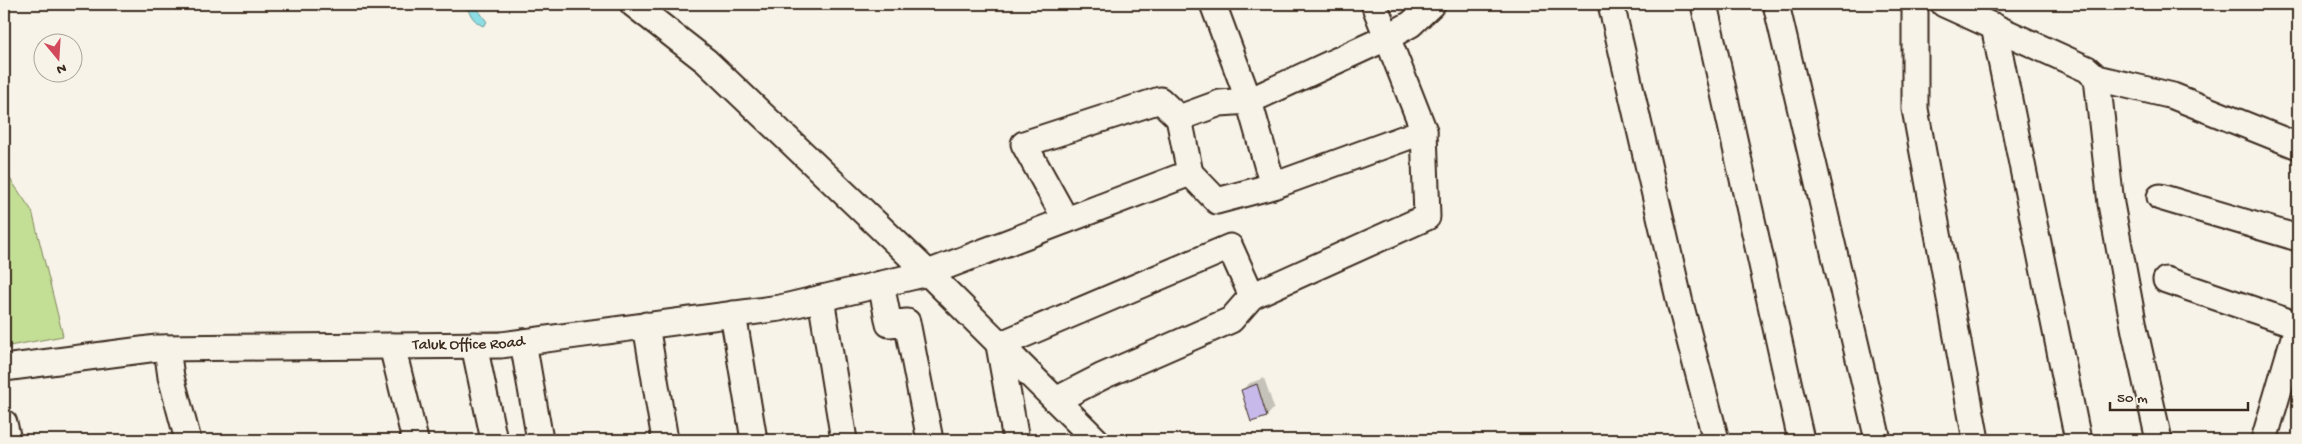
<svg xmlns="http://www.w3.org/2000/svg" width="2302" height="444" font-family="'Gochi Hand',sans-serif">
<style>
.green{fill:#c3df96;stroke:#7f845a}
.water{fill:#8cdee4;stroke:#6c9695}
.shadow{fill:#0003}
.building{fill:#c7b9ea;stroke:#3b2a1e}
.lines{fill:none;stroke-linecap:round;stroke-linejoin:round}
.minor-casing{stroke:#3b2a1e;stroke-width:29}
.minor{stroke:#f7f3e8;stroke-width:25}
.labels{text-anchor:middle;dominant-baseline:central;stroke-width:5;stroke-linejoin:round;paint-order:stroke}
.street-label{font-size:16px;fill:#3b2a1e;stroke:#f7f3e8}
</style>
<rect width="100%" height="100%" fill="#f7f3e8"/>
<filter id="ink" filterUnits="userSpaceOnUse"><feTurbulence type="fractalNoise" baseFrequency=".02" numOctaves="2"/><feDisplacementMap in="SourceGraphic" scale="10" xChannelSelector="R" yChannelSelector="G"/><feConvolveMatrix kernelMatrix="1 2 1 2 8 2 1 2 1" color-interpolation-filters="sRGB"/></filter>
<g filter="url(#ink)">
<polygon class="green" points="4,170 32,211 63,336 4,347"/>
<path class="water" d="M464,4h10l13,18 -4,4c-11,-5 -13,-14 -19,-22z"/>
<polygon class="shadow" points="1264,378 1274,408 1267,416 1252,421 1242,390 1250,383"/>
<polygon class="building" points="1257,384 1267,417 1251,422 1241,390"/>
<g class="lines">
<g class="minor-casing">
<g id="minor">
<polyline points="633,4 706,61 928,273 1096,440"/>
<polyline points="1213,4 1249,101 1273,186 1424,131 1374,4"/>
<polyline points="1611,4 1680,303 1716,440"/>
<polyline points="1704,4 1801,440"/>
<polyline points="1776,4 1878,440"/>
<polyline points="1915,4 1915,109 1976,440"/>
<polyline points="1944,4 2087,69 2097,78 2173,96 2298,146"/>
<polyline points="1994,26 2078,440"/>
<polyline points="2097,78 2111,204 2135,332 2159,440"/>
<polyline points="1190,173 1217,201 1273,186"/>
<polyline points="2160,197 2298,238"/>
<polyline points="1066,220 1024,144 1160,100 1179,118"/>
<polyline points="2166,280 2298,325"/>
<polyline points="881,284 889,324 907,322 930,440"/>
<polyline points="821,298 844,440"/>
<polyline points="733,314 754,440"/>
<polyline points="646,325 665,440"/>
<polyline points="523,342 540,440"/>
<polyline points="474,345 494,440"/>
<polyline points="392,346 415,440"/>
<polyline points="167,348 171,377 188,440"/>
<path id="s1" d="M4,368l153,-20 344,-3 279,-37 148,-35 262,-100 -11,-55 41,-15 29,-2 137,-63 25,-14 21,-20"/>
<polyline points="1056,400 1103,376 1231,320 1252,296"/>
<polyline points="4,423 8,440"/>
<polyline points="1016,440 999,345 1230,247 1252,296 1427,217 1424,131"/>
<polyline points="2264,440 2298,324"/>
</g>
</g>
<use href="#minor" class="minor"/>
</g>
</g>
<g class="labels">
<g class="street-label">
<text stroke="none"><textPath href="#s1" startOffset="466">Taluk Office Road</textPath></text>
</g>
</g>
<rect width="2302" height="444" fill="none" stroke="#f7f3e8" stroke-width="20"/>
<rect x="10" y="10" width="2282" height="424" fill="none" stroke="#3b2a1e" stroke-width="2" filter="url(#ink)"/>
<g transform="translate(58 58) rotate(162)"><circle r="24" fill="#f7f3e8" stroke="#aca397"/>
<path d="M0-4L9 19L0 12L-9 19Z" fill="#d1495b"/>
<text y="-8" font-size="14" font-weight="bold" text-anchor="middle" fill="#3b2a1e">N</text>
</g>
<path d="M2110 402v8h138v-8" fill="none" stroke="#3b2a1e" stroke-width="2.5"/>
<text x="2117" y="402" font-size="15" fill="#3b2a1e" stroke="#f7f3e8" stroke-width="4" paint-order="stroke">50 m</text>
</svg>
